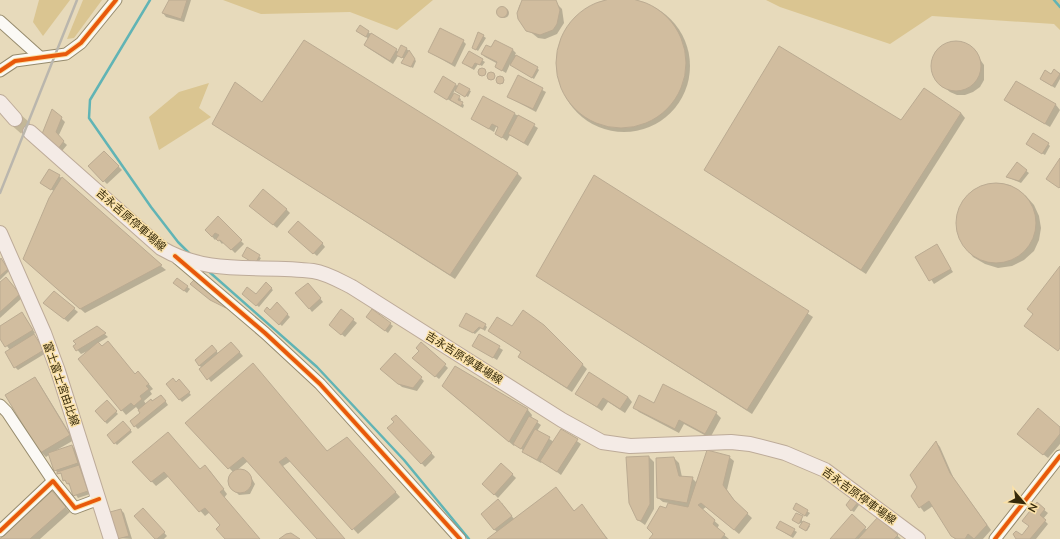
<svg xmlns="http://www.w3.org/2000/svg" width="1060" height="539" font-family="'Nunito Sans','Noto Sans JP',sans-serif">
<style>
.green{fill:#dac591}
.shadow{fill:#0003}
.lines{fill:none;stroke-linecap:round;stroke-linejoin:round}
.stream{stroke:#61b4b5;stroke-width:2.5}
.building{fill:#d1bd9f;stroke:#bbab92}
.major-tunnel{stroke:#c3b798;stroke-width:14;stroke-dasharray:14 7;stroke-linecap:butt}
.minor-casing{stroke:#968b6d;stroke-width:13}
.major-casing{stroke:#bdab99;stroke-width:16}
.minor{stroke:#fbf9f5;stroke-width:11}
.major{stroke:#f4ebe6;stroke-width:14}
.rail{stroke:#bab6ad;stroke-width:2.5}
.cycleway-casing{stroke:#fae1a8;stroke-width:6}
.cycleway{stroke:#e8590c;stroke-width:4}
.labels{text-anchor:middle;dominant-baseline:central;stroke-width:3;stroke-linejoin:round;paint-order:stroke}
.street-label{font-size:11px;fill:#35290a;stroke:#fae1a8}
</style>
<rect width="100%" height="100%" fill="#e7dabb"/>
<g class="green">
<polygon points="39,0 70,0 43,36 33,22"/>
<polygon points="83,0 102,0 74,38 67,39"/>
<polygon points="223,0 433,0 397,30 350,12 261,14"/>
<polygon points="766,0 1060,0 1060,30 1054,24 932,16 890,44 780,7"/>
<polygon points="209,83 199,108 211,117 159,150 149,117 179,92"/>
</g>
<g class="shadow">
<circle cx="624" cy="66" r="66"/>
<polygon points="170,0 191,0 184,22 166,17 163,13"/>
<polygon points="524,0 553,0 562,9 564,23 557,34 545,39 538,38 522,25 518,13 519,6"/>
<circle cx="504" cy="13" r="5"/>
<polygon points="360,27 399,52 402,46 407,49 416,61 413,68 405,64 405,59 398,56 393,64 368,48 365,45 369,39 357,31"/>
<polygon points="479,33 486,38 478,51 475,49"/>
<polygon points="463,41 466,44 455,67 429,52"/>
<polygon points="495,41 513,50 516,53 515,55 537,68 539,70 534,79 510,64 506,73 496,67 498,64 485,57 482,54 491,49"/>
<polygon points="952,43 966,44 972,48 984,65 984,80 980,87 973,92 965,95 957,95 950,92 938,82 934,75 932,67 934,58 938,51 944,46"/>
<polygon points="469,52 485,62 482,66 478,64 474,70 466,65"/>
<polygon points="483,69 486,73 483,76 479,71"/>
<polygon points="1054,70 1060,73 1060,79 1055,88 1043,81 1051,75"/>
<polygon points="490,73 495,77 492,80 488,76"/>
<polygon points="500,77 504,80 503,84 497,81"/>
<polygon points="518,77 546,92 536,112 508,97"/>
<polygon points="1016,82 1056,105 1060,110 1050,127 1010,104 1006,100"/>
<polygon points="456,85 471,91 468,97 455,90 453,94 461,99 460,102 464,105 463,108 435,92"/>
<polygon points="484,97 515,114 538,128 528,146 510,135 507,141 496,133 498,128 496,127 494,132 472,119"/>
<polygon points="53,110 65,122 58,137 67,145 62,151 43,134"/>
<polygon points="961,113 965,118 866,274 705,170 902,121"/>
<polygon points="213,124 517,173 522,178 455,279"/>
<polygon points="1048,144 1050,146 1045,155 1029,145"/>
<polygon points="104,152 122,170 107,184 89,166"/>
<polygon points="1017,164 1029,173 1021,183 1007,177"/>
<polygon points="59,176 161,266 166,270 85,313 28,263 54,191 43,185"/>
<polygon points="595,176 813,317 752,414 537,276"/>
<polygon points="998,183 1010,185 1026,196 1034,205 1039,216 1041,228 1039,240 1034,251 1024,260 1012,266 998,268 985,264 973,257 960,240 957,227 958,213 963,201 972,191 985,185"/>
<polygon points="254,209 286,209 290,213 277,228"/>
<polygon points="218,218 244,244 235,253 224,242 222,244 217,238 215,240 206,230"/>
<polygon points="293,235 322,243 325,247 317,256"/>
<polygon points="936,246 953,272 934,284 917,257"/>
<polygon points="247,249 261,258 257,265"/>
<polygon points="1,259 9,271 0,280 0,262"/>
<polygon points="177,279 190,289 187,293 176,285"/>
<polygon points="9,281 22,298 0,318 0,283"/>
<polygon points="266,284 273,290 259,307 243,294 256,295"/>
<polygon points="311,287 323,302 312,312 309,308"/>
<polygon points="54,292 78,312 68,322 48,306"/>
<polygon points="277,304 290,317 282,326 267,313"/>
<polygon points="341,310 357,323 345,337 334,328"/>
<polygon points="372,310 393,326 388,333 369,318"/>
<polygon points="25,317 35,333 33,335 46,353 18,370 15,367 10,350 0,337 0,327"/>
<polygon points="485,325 487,327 485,331 481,328 475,334 463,327"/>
<polygon points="543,326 587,369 572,392 524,361 519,357 522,353 490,331"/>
<polygon points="97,327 108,337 98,343 136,375 143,377 153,389 150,391 152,394 144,401 146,404 164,399 168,405 138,429 135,426 141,413 136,407 126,415 79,359 90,350 81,354 74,346"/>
<polygon points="480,336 503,350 497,360 474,346"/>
<polygon points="421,343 448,368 439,379 417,361"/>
<polygon points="212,347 219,354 235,347 243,356 211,382 196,360"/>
<polygon points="395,354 424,381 417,391 402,387 385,372"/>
<polygon points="456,367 528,410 532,415 531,418 541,425 537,431 554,442 561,430 581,444 561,475 542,461 541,463 527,455 524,451 515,444 514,446 448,391"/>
<polygon points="35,378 39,383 74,440 55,451 72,446 75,449 81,466 80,467 83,470 90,494 78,498 71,487 64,480 62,473 59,474 55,470 50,454 46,457 41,452"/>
<polygon points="181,382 191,395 182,402 167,384"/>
<polygon points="577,394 628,397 632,402 625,413 608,402 602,411"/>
<polygon points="107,402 118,414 107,424 96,412"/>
<polygon points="654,404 716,413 721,418 710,438 684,424 679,433 639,412 634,407"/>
<polygon points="396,416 435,457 425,467 389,428 395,422"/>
<polygon points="186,423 328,452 351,443 400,497 358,534 291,461 283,466 344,539 318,539 248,461 236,471 241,469 249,474 255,484 250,494 239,495 230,486 229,478 233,472"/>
<polygon points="125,424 132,432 117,445 115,443"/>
<polygon points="1060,428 1060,444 1048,458 1023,438"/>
<polygon points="936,442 940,447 954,479 991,530 983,539 955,539 933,506 924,512 912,496 918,487"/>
<polygon points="649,457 654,462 654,509 645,525 638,520 627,458"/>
<polygon points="729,457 734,461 727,490 737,504 752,518 739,534 706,507 702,510 719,525 717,529 729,539 651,539 669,503 663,502 658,498 674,458 679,463 682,477 692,478 697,483"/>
<polygon points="133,462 210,471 227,494 224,498 259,539 226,539 222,526 210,512 205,516 169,476 156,486"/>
<polygon points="502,465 516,478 498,498 484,484"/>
<polygon points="556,488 574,511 582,506 608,539 488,539 497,532 494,529 502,503 514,519"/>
<polygon points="56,497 70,512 40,539 0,539"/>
<polygon points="857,503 859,505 854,512 851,510"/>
<polygon points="1037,504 1048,513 1043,519 1048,524 1036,539 1017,539 1022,537 1030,527"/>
<polygon points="796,505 810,513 807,517 794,509"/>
<polygon points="121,510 124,513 132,539 118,538"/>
<polygon points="146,512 167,536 164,539 156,539"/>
<polygon points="852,516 867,530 878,518 901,539 831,539"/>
<polygon points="802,517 802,521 810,526 807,531 801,528 802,524 794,520"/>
<polygon points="781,522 797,532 793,538 780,530"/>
</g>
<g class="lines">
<g class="stream">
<polyline points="150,0 90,100 89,118 151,207 178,242 191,255"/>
<polyline points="1054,0 1060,7"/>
<polyline points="206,269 317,367 404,460 469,539"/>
</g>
</g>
<g class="building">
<circle cx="621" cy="63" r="65"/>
<polygon points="169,0 187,0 181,19 162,13"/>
<polygon points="522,0 556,0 560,10 557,24 553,30 540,35 526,31 518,19 517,13"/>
<circle cx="502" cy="12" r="5.5"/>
<polygon points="360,25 369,31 366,37 356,31"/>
<polygon points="440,28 464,40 452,64 428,52"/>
<polygon points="478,32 484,35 476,50 472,48"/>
<polygon points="371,33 397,49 390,61 364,45"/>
<polygon points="304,40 518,173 450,275 212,124 235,82 262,102"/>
<polygon points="495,40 513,49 502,71 495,67 497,62 481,54 486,45 491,47"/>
<circle cx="956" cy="66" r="25"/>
<polygon points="401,45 407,48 402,58 396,55"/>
<polygon points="779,46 901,120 924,88 961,113 861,270 704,170"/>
<polygon points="409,50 415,59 411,67 401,63"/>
<polygon points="469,51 483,59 480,65 475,63 472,68 462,63"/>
<polygon points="516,55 538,67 532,78 510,65"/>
<circle cx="482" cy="72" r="4"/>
<polygon points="1054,69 1060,74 1052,86 1040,79 1045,70 1051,74"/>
<circle cx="491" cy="76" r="4"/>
<polygon points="518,75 543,88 533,109 507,97"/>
<circle cx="500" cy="80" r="4"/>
<polygon points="443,76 456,84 447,100 434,92"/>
<polygon points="1016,81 1056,104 1045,124 1004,100"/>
<polygon points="459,83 470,89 465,97 455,91"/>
<polygon points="454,93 460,96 458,100 463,102 461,106 450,100"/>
<polygon points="483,96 515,113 502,138 495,134 498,127 492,124 489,129 471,119"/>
<polygon points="52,109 62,117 56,132 64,141 58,149 42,134"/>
<polygon points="518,115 535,124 524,143 508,134"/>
<polygon points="1033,133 1049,143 1042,154 1026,144"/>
<polygon points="104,151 119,166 103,182 88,166"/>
<polygon points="1060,158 1060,187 1059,188 1046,179"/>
<polygon points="1017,162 1027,170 1019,181 1006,177"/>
<polygon points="49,169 60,175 51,190 40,183"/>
<polygon points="594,175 809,311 747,410 536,276"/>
<polygon points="62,177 162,265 80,309 23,259 49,198"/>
<circle cx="996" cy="223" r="40"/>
<polygon points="263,189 287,209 273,225 249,206"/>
<polygon points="218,216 242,240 231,250 220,240 218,241 216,239 219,235 215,233 212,237 205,230"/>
<polygon points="298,221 323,243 313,254 288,232"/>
<polygon points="937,244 951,269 929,281 915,257"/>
<polygon points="247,247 260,255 255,264 242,256"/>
<polygon points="1,258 8,269 0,276 0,260"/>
<polygon points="1060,266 1060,348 1058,351 1024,326 1033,314 1027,309"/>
<polygon points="6,277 20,294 0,312 0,282"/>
<polygon points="177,278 188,286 184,291 173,283"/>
<polygon points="195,279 229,305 226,308 210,300 190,284"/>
<polygon points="266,282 272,288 256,306 242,294 247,287 256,294"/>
<polygon points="308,283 321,298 309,309 295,293"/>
<polygon points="54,291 75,308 64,319 43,303"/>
<polygon points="277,302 288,314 279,325 264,311 267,307 270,310"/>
<polygon points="341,309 354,319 341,335 329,325"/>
<polygon points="372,309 391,323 385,331 366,317"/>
<polygon points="523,310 544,325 583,364 567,388 518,357 521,352 488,331 497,317 512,326"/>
<polygon points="22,312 33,330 5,347 0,339 0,326"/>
<polygon points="466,313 486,324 483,329 479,327 473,333 459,326"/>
<polygon points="97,326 106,333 76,351 73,346 76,344 73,341"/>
<polygon points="34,334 44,350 14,368 5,352"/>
<polygon points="479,334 500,346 493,358 472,346"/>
<polygon points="108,341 135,374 138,371 149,384 146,386 149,389 140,396 142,399 134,406 131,403 121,411 78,359 98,342 102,346"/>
<polygon points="231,342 240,352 207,380 199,369"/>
<polygon points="421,342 446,364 435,377 412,358 419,351 416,348"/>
<polygon points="212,345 217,351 199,366 195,360"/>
<polygon points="395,353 422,377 413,388 398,384 380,369"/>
<polygon points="253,363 327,451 347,437 396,492 352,530 286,457 279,462 345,539 317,539 243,457 228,469 185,423"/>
<polygon points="455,366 528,409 509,442 442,386"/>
<polygon points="589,372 628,397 620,409 603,398 597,407 575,394"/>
<polygon points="35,377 70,435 40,453 5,395"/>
<polygon points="173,378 176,382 179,379 190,392 179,400 166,384"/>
<polygon points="663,384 717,412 705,434 679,420 675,429 633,408 639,395 654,403"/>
<polygon points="161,395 166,401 134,427 130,421 140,413 138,410 151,399 152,401"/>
<polygon points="107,400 117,411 105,422 95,411"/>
<polygon points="1038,408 1060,427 1060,434 1043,455 1017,434"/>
<polygon points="396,415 432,453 421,464 387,428 394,422 391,419"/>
<polygon points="529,416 538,421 521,449 513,444"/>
<polygon points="123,421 131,430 114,444 107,435"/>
<polygon points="535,429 550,437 537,460 522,452"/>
<polygon points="561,429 578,439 557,472 540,461"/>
<polygon points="168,432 200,469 205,465 224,489 220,492 260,539 225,539 216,529 220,525 205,508 199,512 164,472 151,482 132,462"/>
<polygon points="936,441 950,473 987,525 974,539 968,534 965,539 956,539 951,536 929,501 919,508 911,496 917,487 910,475"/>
<polygon points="72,445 78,463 54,471 48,453"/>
<polygon points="707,450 730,456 723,485 734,500 748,513 734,530 701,503 698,505 715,520 713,524 725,534 721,539 649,539 653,534 647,528 660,506 666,508 668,503 688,507"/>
<polygon points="649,456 650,504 641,521 637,520 629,503 626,457"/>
<polygon points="674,457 679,476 693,477 687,503 657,498 656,458"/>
<polygon points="501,463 513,474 494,495 482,484"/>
<polygon points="79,465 88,491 73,496 69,483 67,484 65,480 63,481 61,473 57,474 57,472"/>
<circle cx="240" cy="481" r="12"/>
<polygon points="556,487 574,511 582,504 607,539 487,539"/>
<polygon points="52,491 66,507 30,539 0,539"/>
<polygon points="852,497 858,502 851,511 846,505"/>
<polygon points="498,499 512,516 494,530 481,514"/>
<polygon points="1037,502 1045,509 1040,515 1046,520 1030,539 1016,539 1013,534 1016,531 1022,535 1029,526 1022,521"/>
<polygon points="796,503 808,510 805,516 793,509"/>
<polygon points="143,508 165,532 157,539 155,539 134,516"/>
<polygon points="121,509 129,536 117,539 110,512"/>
<polygon points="796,513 803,516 799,524 792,520"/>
<polygon points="852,514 866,527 855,539 830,539"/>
<polygon points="878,517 898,535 894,539 858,539"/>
<polygon points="780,521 795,529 791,536 776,528"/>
<polygon points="803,521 810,524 806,531 799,527"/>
<polygon points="291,533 300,539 279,539 286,534"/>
</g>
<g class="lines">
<polyline class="major-tunnel" points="15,119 30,132"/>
<g class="minor-casing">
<g id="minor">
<polyline points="0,21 40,57"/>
<polyline points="0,71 15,61 66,54 81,43 116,0"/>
<polyline points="177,258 265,333 320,384 460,539"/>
<polyline points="0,405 7,412 53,481"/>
<polyline points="0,531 53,481 75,508 99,499"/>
<polyline points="995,539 1060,456"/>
</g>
</g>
<g class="major-casing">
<g id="major">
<polyline points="0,102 15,119"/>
<path d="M30,132l131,116c49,29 98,16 152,23 14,2 27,10 39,16l210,133 40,22 28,4 101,-4 19,2 35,9 40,17 93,69"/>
<polyline points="0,233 44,333 58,371 111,539"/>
</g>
</g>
<use href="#minor" class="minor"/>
<use href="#major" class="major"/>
<polyline class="rail" points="0,193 77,0"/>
<g class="cycleway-casing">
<g id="cycleway">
<polyline points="0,71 15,61 66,54 81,43 116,0"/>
<polyline points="175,256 265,333 320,384 460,539"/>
<polyline points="0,531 53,481 75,508 99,499"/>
<polyline points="995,539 1060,456"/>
</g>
</g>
<use href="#cycleway" class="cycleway"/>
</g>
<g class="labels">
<g class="street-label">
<text transform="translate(131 220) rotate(41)">吉永吉原停車場線</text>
<text transform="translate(464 358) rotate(32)">吉永吉原停車場線</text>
<text transform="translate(61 384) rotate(71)">富士富士宮由比線</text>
<text transform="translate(859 496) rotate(36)">吉永吉原停車場線</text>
</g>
</g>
<g transform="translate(1024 503) rotate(118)" stroke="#fae1a8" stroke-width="3" paint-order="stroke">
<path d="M0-3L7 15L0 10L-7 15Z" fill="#35290a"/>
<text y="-6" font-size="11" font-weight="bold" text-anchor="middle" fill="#35290a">N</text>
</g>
</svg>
